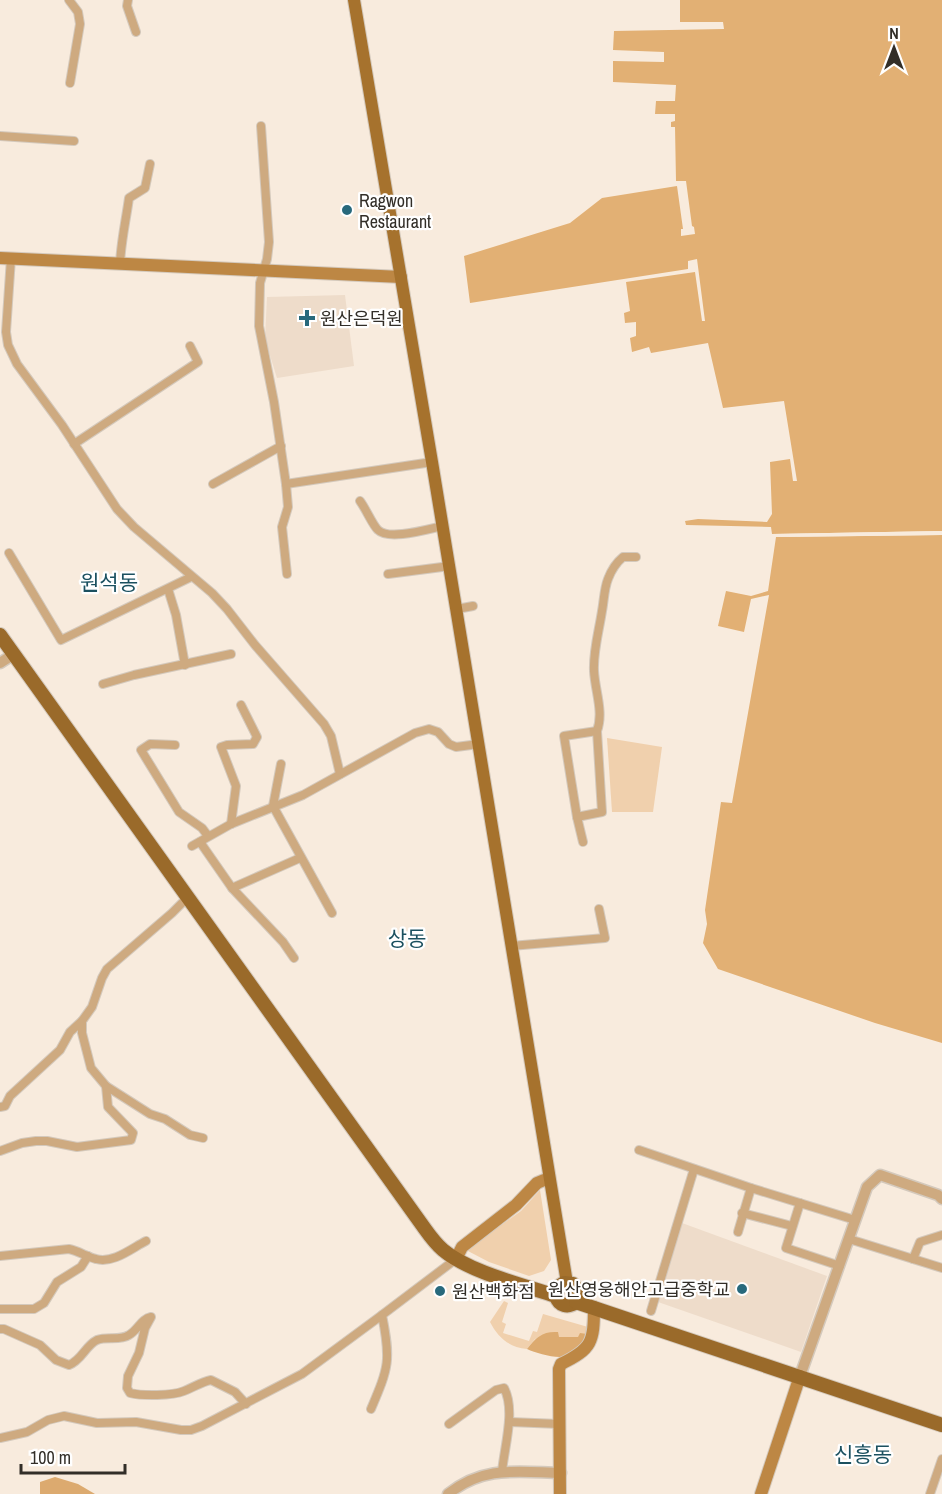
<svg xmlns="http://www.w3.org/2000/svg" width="942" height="1494" font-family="'Archivo Narrow','Noto Sans KR',sans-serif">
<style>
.built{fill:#eedcca}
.green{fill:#f0d0ad}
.forest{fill:#dcaa6f}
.water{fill:#e2b074}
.pier{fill:#f8ebdd}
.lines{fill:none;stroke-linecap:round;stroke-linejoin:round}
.minor-casing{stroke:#d4c9bc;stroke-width:10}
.tertiary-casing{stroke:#d4c9bc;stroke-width:13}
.secondary-casing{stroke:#d4c9bc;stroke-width:14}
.primary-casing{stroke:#d4c9bc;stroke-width:14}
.trunk-casing{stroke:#d4c9bc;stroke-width:16}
.minor{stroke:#ceaa80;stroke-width:8}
.tertiary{stroke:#ceaa80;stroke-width:10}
.secondary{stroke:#bd8744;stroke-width:12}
.primary{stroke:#a6722d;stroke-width:12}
.trunk{stroke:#9a6a2a;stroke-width:14}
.poi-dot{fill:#28697c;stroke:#fff;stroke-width:2}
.labels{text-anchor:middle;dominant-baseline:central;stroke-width:4.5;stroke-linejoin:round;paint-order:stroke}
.poi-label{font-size:18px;fill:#322e28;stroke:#fff;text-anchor:start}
.quarter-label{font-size:21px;fill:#1b505f;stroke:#fff}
</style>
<rect width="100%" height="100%" fill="#f8ebdd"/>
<g class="built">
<polygon points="345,295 354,366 277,378 265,339 267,297"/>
<polygon points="682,1223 827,1276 801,1352 658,1302"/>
</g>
<g class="green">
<polygon points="607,738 662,747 653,812 612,812"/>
<polygon points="540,1190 551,1260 544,1271 529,1276 489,1262 466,1250 521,1211"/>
<path d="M504,1301l4,2 -6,19 4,2 -3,9 26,8 4,-10 4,1 6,-18 45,13 -1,7 -8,3h-21v-5l-23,7 -8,10c-19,-2 -29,-12 -37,-27z"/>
</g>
<g class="forest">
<path d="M558,1332l1,5h19l2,-4 7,1v8c-5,4 -10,11 -16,13 -12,5 -33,-1 -44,-6 9,-12 16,-18 31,-17z"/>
<polygon points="55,1477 78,1484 95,1494 40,1494 40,1482"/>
</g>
<g class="water">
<polygon points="680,0 942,0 942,531 772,534 771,527 686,525 685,521 698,519 767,522 772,514 770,462 790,459 793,481 797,481 784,401 723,408 708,343 651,353 649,347 632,352 630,338 636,336 636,322 625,323 624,313 630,311 626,282 695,272 702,321 705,321 697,259 688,261 688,269 470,303 464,256 570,223 602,198 677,186 683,229 681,229 681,236 695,234 694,227 692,226 686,181 676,181 675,127 671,127 671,122 675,121 675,114 655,114 656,101 675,101 676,85 613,82 613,61 664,62 664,52 613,50 614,31 724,29 723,22 680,22"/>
<polygon points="942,535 942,1043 875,1023 718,969 703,943 707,924 705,910 721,802 732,803 769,595 751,599 744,632 718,626 726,591 751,596 768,591 776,537"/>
</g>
<polygon class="pier" points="942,531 942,535 866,536 776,537 772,534"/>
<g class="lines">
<g class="minor-casing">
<g id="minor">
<polyline points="69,0 78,12 80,24 70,83"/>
<polyline points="128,0 127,6 136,32"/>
<polyline points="261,126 269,242 267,259 260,283 259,326 274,402 286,484 288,507 282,527 287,574"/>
<polyline points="0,136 74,141"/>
<polyline points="11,258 6,332 8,345 17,364 62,425 117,509 134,527 212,593 227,609 255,645 324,724 331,736 340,774"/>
<path d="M120,264c1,-23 6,-44 9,-66l16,-10 5,-24"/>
<polyline points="74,444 198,362 190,346"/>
<polyline points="213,484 281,446"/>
<polyline points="286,484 432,462"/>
<path d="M360,501c6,8 13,25 18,29 11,11 50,-1 65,-4"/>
<polyline points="9,553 61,640 191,577"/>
<polyline points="388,574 450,566"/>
<polyline points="168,589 176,615 185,665"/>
<polyline points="457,609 473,606"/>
<polyline points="103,684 134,675 231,654"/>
<polyline points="175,745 150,744 141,750 179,812 202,828 208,836"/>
<polyline points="281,764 273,806 332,913"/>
<polyline points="577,817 564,736 597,731"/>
<polyline points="231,824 236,786 221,747 227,745 253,744 257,737 241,705"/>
<polyline points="200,842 232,888 283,942 294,958"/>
<path d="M583,842l-6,-25 25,-5 -5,-81c7,-19 -2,-40 -3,-60 -1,-20 5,-40 8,-60 2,-10 2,-22 6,-32 3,-8 9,-17 15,-22h13"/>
<polyline points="192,846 231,824 303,795 415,733 429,729 438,732 449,744 456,747 479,744"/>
<polyline points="232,888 300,858"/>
<polyline points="511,946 605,938 599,909"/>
<polyline points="106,1086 150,1114 165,1119 190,1135 203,1138"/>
<polyline points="0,1107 5,1106 10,1096 60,1050 70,1032 82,1021"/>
<polyline points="639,1150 751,1188 855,1220"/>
<polyline points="0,1151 22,1143 36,1141 47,1141 77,1147 131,1140 133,1133 108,1107 106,1086 91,1068 82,1033 82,1021 92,1007 102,978 107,969 172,913 187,898"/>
<polyline points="800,1203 786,1248 840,1266"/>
<polyline points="742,1213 792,1226"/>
<polyline points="738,1232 751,1188"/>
<polyline points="849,1239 942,1268"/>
<path d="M0,1256l69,-7c10,2 18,8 27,10 17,5 36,-11 50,-18"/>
<polyline points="913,1259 920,1242 942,1235"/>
<polyline points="0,1309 34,1309 44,1303 57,1282 81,1267 88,1256"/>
<polyline points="651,1311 694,1169"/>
<path d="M0,1329h4l36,16 16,15 13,5c13,-5 16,-19 28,-25 10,-4 23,1 32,-5 9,-5 12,-16 22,-18l-6,11 -6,25 -11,23 -1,12 3,5c12,3 42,3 54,-2 10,-4 17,-9 27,-11l24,12 11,12"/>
<path d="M371,1409c18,-42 20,-49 11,-94l74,-56"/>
<polyline points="510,1422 559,1424"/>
<path d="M449,1424l47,-34 8,-2c12,22 0,60 -2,84"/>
<polyline points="0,1438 27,1432 48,1420 64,1416 97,1423 136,1422 181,1430 191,1430 202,1426 302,1374 382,1315"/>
<polyline points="930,1494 942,1459"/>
</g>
</g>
<g class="tertiary-casing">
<g id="tertiary">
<polyline points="0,663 14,654"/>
<polyline points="800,1376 867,1187 880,1175 938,1195 942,1199"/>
<path d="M448,1494c36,-29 70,-22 113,-21"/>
</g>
</g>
<g class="secondary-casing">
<g id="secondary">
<polyline points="0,258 401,277"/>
<polyline points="456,1259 462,1247 516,1205 537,1183 549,1178"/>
<path d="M560,1494l-1,-125 2,-5c31,-15 33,-22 33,-57"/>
<polyline points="761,1494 800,1376"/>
</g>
</g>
<g class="primary-casing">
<polyline id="primary" points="354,0 432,462 567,1283"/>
</g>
<g class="trunk-casing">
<g id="trunk">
<path d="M0,635l425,594c5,7 11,15 18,21 26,22 80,35 113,46 3,10 12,12 20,6l3,-10 -6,-8 -9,-1 -6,4 -2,9"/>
<polyline points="576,1302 942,1425"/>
</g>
</g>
<use href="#minor" class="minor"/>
<use href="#tertiary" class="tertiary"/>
<use href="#secondary" class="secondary"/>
<use href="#primary" class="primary"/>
<use href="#trunk" class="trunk"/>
</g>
<g class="poi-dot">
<circle cx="347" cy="210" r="6"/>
<path d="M304 309h6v6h6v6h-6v6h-6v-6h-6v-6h6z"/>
<circle cx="742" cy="1289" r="6"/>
<circle cx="440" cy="1291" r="6"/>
</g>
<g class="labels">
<g class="poi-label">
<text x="359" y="200">Ragwon<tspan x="359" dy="21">Restaurant</tspan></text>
<text x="320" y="318">원산은덕원</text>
<text x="730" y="1289" text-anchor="end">원산영웅해안고급중학교</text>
<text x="452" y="1291">원산백화점</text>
</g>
<g class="quarter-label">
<text x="109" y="582">원석동</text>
<text x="407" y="938">상동</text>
<text x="863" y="1454">신흥동</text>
</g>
</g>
<g transform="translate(894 48)" stroke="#ffffff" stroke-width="4.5" paint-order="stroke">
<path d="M0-4.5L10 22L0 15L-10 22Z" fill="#322e28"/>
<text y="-9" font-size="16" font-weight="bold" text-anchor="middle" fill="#322e28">N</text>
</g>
<path d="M21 1464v9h104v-9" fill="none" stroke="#322e28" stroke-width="3"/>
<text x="30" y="1464" font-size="18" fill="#322e28" stroke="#ffffff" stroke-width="4.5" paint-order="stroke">100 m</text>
</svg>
